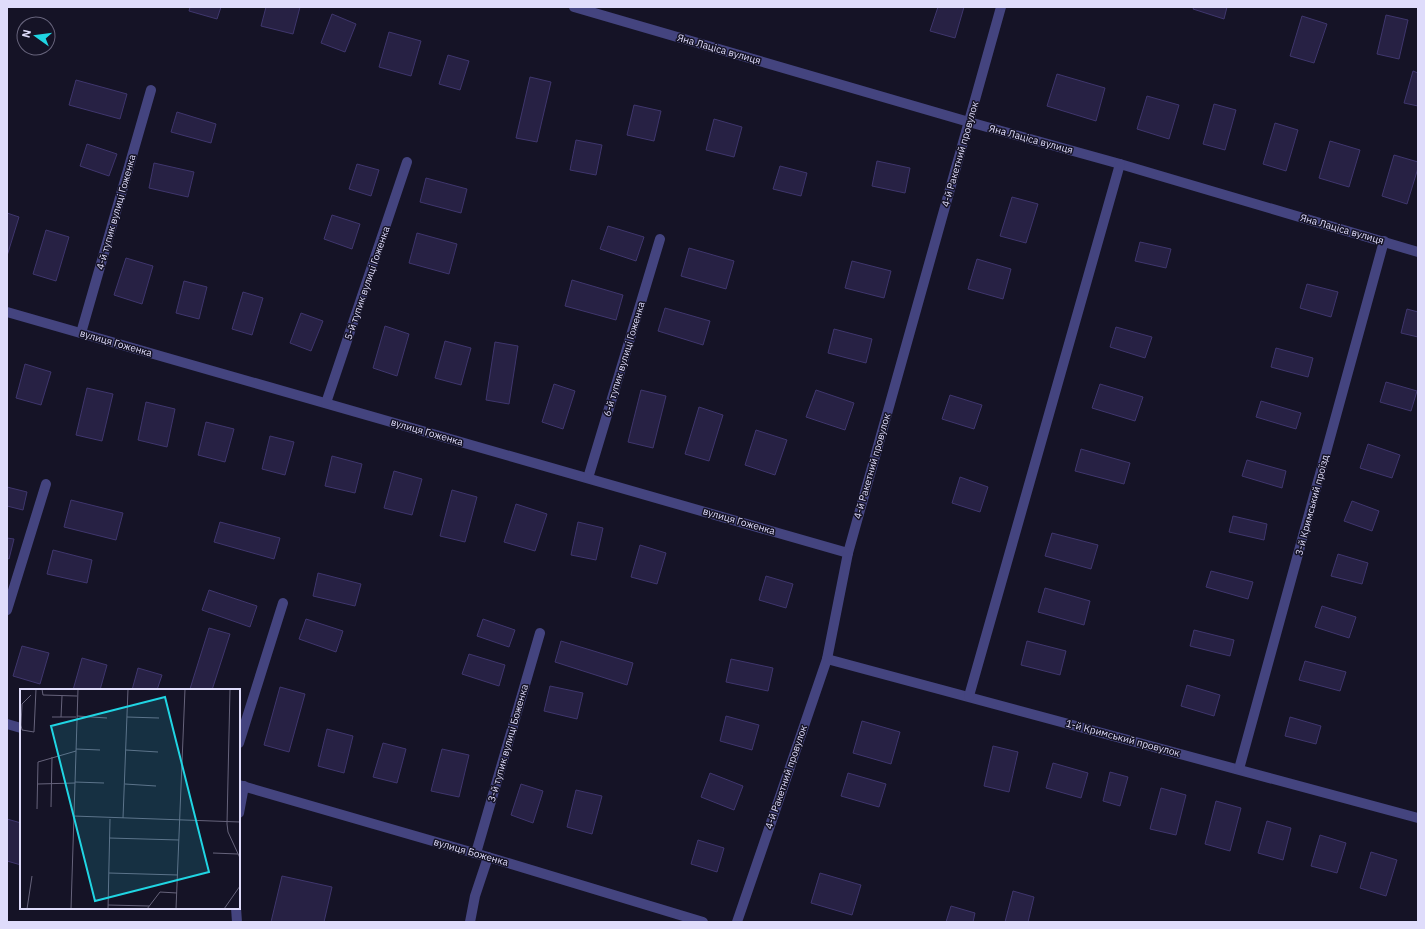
<svg xmlns="http://www.w3.org/2000/svg" width="1425" height="929" font-family="'IBM Plex Sans',sans-serif">
<style>
.building{fill:#272144;stroke:#3f366d}
.lines{fill:none;stroke-linecap:round;stroke-linejoin:round}
.lane{stroke:#44447f;stroke-width:10}
.street{stroke:#44447f;stroke-width:10}
.labels{text-anchor:middle;dominant-baseline:central;stroke-width:3;stroke-linejoin:round;paint-order:stroke}
.street-label{font-size:10px;fill:#dfdcfb;stroke:#151326}
.inset-road{fill:none;stroke:#66637b;stroke-width:1}
.view{fill:#20d5e3;fill-opacity:0.15;stroke:#20d5e3;stroke-width:2}
.inset-edge{fill:none;stroke:#dfdcfb;stroke-width:2}
</style>
<rect width="100%" height="100%" fill="#151326"/>
<g class="building">
<polygon points="190,7 221,7 217,19 189,11"/>
<polygon points="266,7 300,7 293,34 261,26"/>
<polygon points="938,7 964,7 955,38 930,31"/>
<polygon points="1194,7 1227,7 1224,19 1193,9"/>
<polygon points="332,14 356,24 345,52 321,43"/>
<polygon points="1386,15 1408,20 1399,59 1377,54"/>
<polygon points="1302,16 1327,24 1314,63 1290,56"/>
<polygon points="389,32 421,41 411,76 379,67"/>
<polygon points="448,55 469,61 460,90 439,84"/>
<polygon points="1413,71 1418,73 1418,106 1404,103"/>
<polygon points="1057,74 1105,88 1096,121 1047,106"/>
<polygon points="530,77 551,82 537,142 516,138"/>
<polygon points="76,80 127,94 120,119 69,105"/>
<polygon points="1147,96 1179,105 1169,139 1137,129"/>
<polygon points="1214,104 1236,110 1225,150 1203,144"/>
<polygon points="634,105 661,111 654,141 627,135"/>
<polygon points="177,112 216,124 211,143 171,132"/>
<polygon points="714,119 742,127 734,157 706,150"/>
<polygon points="1275,123 1298,130 1286,171 1263,164"/>
<polygon points="576,140 602,145 596,175 570,170"/>
<polygon points="1330,141 1360,150 1349,187 1319,178"/>
<polygon points="87,144 117,154 109,176 80,166"/>
<polygon points="1394,155 1418,162 1418,168 1407,204 1382,196"/>
<polygon points="877,161 910,168 905,193 872,186"/>
<polygon points="154,163 194,172 188,197 149,188"/>
<polygon points="357,164 379,170 371,196 349,189"/>
<polygon points="780,166 807,173 801,196 773,189"/>
<polygon points="426,178 467,189 461,213 420,202"/>
<polygon points="1012,197 1038,204 1026,243 1000,236"/>
<polygon points="7,213 19,217 7,256"/>
<polygon points="332,215 360,224 352,249 324,239"/>
<polygon points="608,226 644,237 636,261 600,249"/>
<polygon points="46,230 69,237 56,281 33,274"/>
<polygon points="417,233 457,244 449,274 409,263"/>
<polygon points="1140,242 1171,249 1166,268 1135,261"/>
<polygon points="689,248 734,261 726,289 681,276"/>
<polygon points="126,258 153,266 142,304 114,295"/>
<polygon points="977,259 1011,269 1003,299 968,289"/>
<polygon points="852,261 891,271 884,298 845,288"/>
<polygon points="572,280 623,295 616,320 565,306"/>
<polygon points="184,281 207,287 199,319 176,313"/>
<polygon points="1307,284 1338,292 1331,317 1300,308"/>
<polygon points="243,292 263,298 252,335 232,329"/>
<polygon points="665,308 710,321 703,345 658,331"/>
<polygon points="1407,309 1418,312 1418,337 1401,333"/>
<polygon points="301,313 323,321 311,351 290,343"/>
<polygon points="385,326 409,334 397,376 373,368"/>
<polygon points="1116,327 1152,337 1145,358 1110,347"/>
<polygon points="834,329 872,339 866,363 828,353"/>
<polygon points="445,341 471,348 461,385 435,378"/>
<polygon points="495,342 518,346 509,404 486,400"/>
<polygon points="1276,348 1313,358 1308,377 1271,367"/>
<polygon points="25,364 51,372 41,405 16,398"/>
<polygon points="1386,382 1417,391 1411,411 1380,402"/>
<polygon points="554,384 575,391 563,429 542,422"/>
<polygon points="1100,384 1143,397 1135,421 1092,408"/>
<polygon points="87,388 113,394 102,441 76,435"/>
<polygon points="641,390 666,396 653,448 628,442"/>
<polygon points="816,390 854,403 845,430 806,417"/>
<polygon points="950,395 982,405 974,429 942,419"/>
<polygon points="1261,401 1301,413 1296,429 1256,417"/>
<polygon points="146,402 175,409 167,447 138,440"/>
<polygon points="699,407 723,415 709,461 685,454"/>
<polygon points="206,422 234,429 225,462 198,455"/>
<polygon points="756,430 787,440 775,475 745,465"/>
<polygon points="270,436 294,442 285,475 262,469"/>
<polygon points="1368,444 1400,455 1392,478 1360,468"/>
<polygon points="1081,449 1130,463 1124,484 1075,471"/>
<polygon points="332,456 362,464 355,493 325,486"/>
<polygon points="1247,460 1286,471 1282,488 1242,476"/>
<polygon points="394,471 422,479 412,515 384,508"/>
<polygon points="960,477 988,487 980,512 952,503"/>
<polygon points="7,487 27,492 23,510 7,506"/>
<polygon points="452,490 477,497 465,542 440,536"/>
<polygon points="71,500 123,513 116,540 64,527"/>
<polygon points="1352,501 1379,511 1372,531 1344,521"/>
<polygon points="516,504 547,514 535,551 504,542"/>
<polygon points="1233,516 1267,524 1264,540 1229,532"/>
<polygon points="220,522 280,538 274,559 214,542"/>
<polygon points="578,522 603,528 596,560 571,555"/>
<polygon points="1052,533 1098,545 1091,569 1045,556"/>
<polygon points="7,538 14,539 9,559 7,558"/>
<polygon points="640,545 666,553 657,584 631,577"/>
<polygon points="53,550 92,560 87,583 47,574"/>
<polygon points="1338,554 1368,563 1362,584 1331,576"/>
<polygon points="1211,571 1253,582 1248,599 1206,587"/>
<polygon points="318,573 361,584 355,606 313,596"/>
<polygon points="766,576 793,584 786,608 759,600"/>
<polygon points="1045,588 1090,601 1084,625 1038,612"/>
<polygon points="209,590 257,606 250,627 202,610"/>
<polygon points="1322,606 1356,617 1349,638 1315,627"/>
<polygon points="306,619 343,631 336,652 299,639"/>
<polygon points="483,619 515,630 509,647 477,636"/>
<polygon points="209,628 230,634 212,690 194,690 190,689"/>
<polygon points="1194,630 1234,640 1230,656 1190,646"/>
<polygon points="561,641 633,663 627,685 555,662"/>
<polygon points="1027,641 1066,651 1060,675 1021,665"/>
<polygon points="22,646 49,653 40,684 13,676"/>
<polygon points="469,654 505,665 499,686 462,674"/>
<polygon points="82,658 107,665 100,690 73,690"/>
<polygon points="731,659 773,668 768,691 726,682"/>
<polygon points="1305,661 1346,672 1340,691 1299,680"/>
<polygon points="138,668 162,675 157,690 132,690"/>
<polygon points="1187,685 1220,695 1214,716 1181,706"/>
<polygon points="550,686 583,693 577,719 544,711"/>
<polygon points="280,687 305,694 289,752 264,745"/>
<polygon points="726,716 759,725 752,750 720,741"/>
<polygon points="1290,717 1321,726 1316,744 1285,736"/>
<polygon points="862,721 900,732 891,764 853,753"/>
<polygon points="327,729 353,736 344,773 318,766"/>
<polygon points="383,743 406,749 397,783 373,777"/>
<polygon points="993,746 1018,752 1009,792 984,786"/>
<polygon points="442,749 469,755 459,797 431,791"/>
<polygon points="1053,763 1088,773 1081,798 1046,788"/>
<polygon points="1110,772 1128,777 1120,806 1103,801"/>
<polygon points="710,773 743,786 734,810 701,797"/>
<polygon points="848,773 886,784 879,807 841,796"/>
<polygon points="521,784 543,791 533,823 511,815"/>
<polygon points="1161,788 1186,795 1176,835 1150,829"/>
<polygon points="576,790 602,796 592,834 567,827"/>
<polygon points="1216,801 1241,808 1230,851 1205,844"/>
<polygon points="7,819 21,823 21,865 7,861"/>
<polygon points="1267,821 1291,828 1283,860 1258,853"/>
<polygon points="1320,835 1346,843 1337,873 1311,866"/>
<polygon points="698,840 724,848 717,872 691,864"/>
<polygon points="1371,852 1397,860 1386,896 1360,888"/>
<polygon points="820,873 861,885 852,915 811,903"/>
<polygon points="282,876 332,887 324,922 271,922"/>
<polygon points="1013,891 1034,897 1028,922 1005,922"/>
<polygon points="951,906 975,913 973,922 946,922"/>
</g>
<g class="lines">
<g class="lane">
<polyline points="239,813 244,786"/>
<polyline points="236,908 237,922"/>
<polyline points="470,922 475,896 488,857"/>
</g>
<g class="street">
<polyline points="574,7 969,122 1120,164 1418,252"/>
<polyline points="7,312 848,553"/>
<polyline points="81,333 151,90"/>
<polyline points="326,403 407,162"/>
<polyline points="588,478 660,239"/>
<polyline points="7,610 46,484"/>
<polyline points="827,659 1418,818"/>
<polyline points="969,696 1120,164"/>
<polyline points="7,724 21,728"/>
<polyline points="239,743 283,603"/>
<polyline points="1239,769 1384,241"/>
<polyline points="239,785 488,857 703,922"/>
<polyline points="476,853 540,633"/>
<polyline points="737,922 827,659 848,553 1001,7"/>
</g>
</g>
<g class="labels">
<g class="street-label">
<text transform="translate(719 49) rotate(16)">Яна Лаціса вулиця</text>
<text transform="translate(1031 139) rotate(15)">Яна Лаціса вулиця</text>
<text transform="translate(960 154) rotate(-74)">4-й Ракетний провулок</text>
<text transform="translate(116 212) rotate(-74)">4-й тупик вулиці Гоженка</text>
<text transform="translate(1342 229) rotate(16)">Яна Лаціса вулиця</text>
<text transform="translate(367 283) rotate(-71)">5-й тупик вулиці Гоженка</text>
<text transform="translate(116 343) rotate(16)">вулиця Гоженка</text>
<text transform="translate(624 359) rotate(-73)">6-й тупик вулиці Гоженка</text>
<text transform="translate(427 432) rotate(16)">вулиця Гоженка</text>
<text transform="translate(872 466) rotate(-74)">4-й Ракетний провулок</text>
<text transform="translate(1312 505) rotate(-75)">3-й Кримський проїзд</text>
<text transform="translate(739 521) rotate(16)">вулиця Гоженка</text>
<text transform="translate(1123 738) rotate(15)">1-й Кримський провулок</text>
<text transform="translate(508 743) rotate(-74)">3-й тупик вулиці Боженка</text>
<text transform="translate(786 777) rotate(-71)">4-й Ракетний провулок</text>
<text transform="translate(471 852) rotate(16)">вулиця Боженка</text>
</g>
</g>
<g transform="translate(20 689)">
<rect width="220" height="220" fill="#151326"/>
<path class="inset-road" d="M22,0l1,6 34,1M210,0l-3,135 1,8 12,26M11,6l-9,9 -1,21 1,5 12,2 2,-43M57,27l30,2M32,28h24M41,28l1,-21M107,28l32,1M56,60l24,1M106,61l32,2M55,93l29,1M18,95l37,-1M105,95l31,2M31,118l1,-50M17,120l1,-47 38,-11M53,127l167,6M103,129l5,-129M89,149l70,2M193,164l25,1M89,184l69,2M88,216l41,1M7,220l5,-33M51,220l7,-220M88,220l2,-90M127,220l13,-17 17,1M156,220l9,-220M204,220l16,-23"/>
<path class="view" d="M145,8l44,175 -114,29 -44,-175z"/>
<rect width="220" height="220" class="inset-edge"/>
</g>
<rect width="1425" height="929" fill="none" stroke="#dfdcfb" stroke-width="16"/>
<g transform="translate(36 36) rotate(284)"><circle r="19" fill="#151326" stroke="#66637b"/>
<path d="M0-3L7 15L0 10L-7 15Z" fill="#20d5e3"/>
<text y="-6" font-size="11" font-weight="bold" text-anchor="middle" fill="#dfdcfb">N</text>
</g>
</svg>
